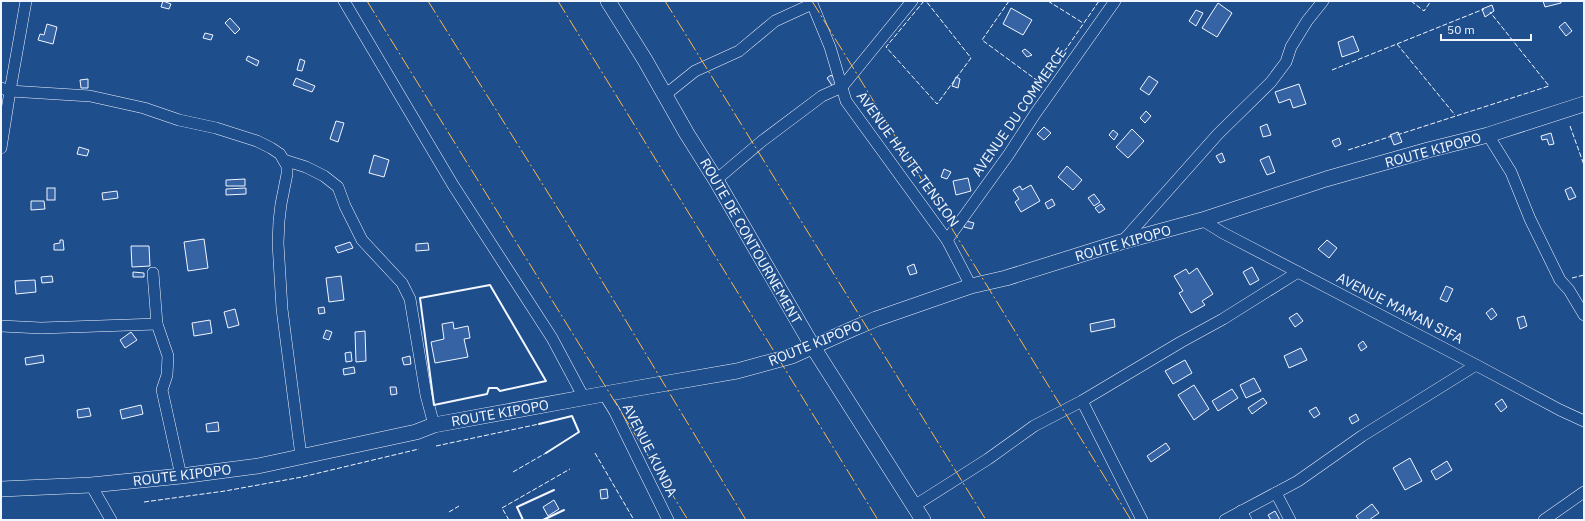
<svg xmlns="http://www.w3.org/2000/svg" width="1585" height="521" font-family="'IBM Plex Sans',sans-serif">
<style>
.building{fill:#3563a3;stroke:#f2f6ff}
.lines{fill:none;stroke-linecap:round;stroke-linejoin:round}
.street-casing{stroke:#f2f6ff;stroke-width:12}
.secondary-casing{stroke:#f2f6ff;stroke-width:16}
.street{stroke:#1f4e8c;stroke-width:11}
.secondary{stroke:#1f4e8c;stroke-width:15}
.fence{stroke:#f2f6ff;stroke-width:1;stroke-dasharray:5 2;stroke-linecap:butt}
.wall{stroke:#f2f6ff;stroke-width:2}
.power{stroke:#ffb74d;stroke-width:1;stroke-dasharray:14 3 2 3;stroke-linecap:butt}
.labels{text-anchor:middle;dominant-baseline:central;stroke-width:3;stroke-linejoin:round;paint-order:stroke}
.street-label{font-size:14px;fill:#f2f6ff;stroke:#1f4e8c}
</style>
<rect width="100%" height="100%" fill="#1f4e8c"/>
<g class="building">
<polygon points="163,1 171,4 169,9 161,7"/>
<polygon points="1543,1 1561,1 1561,3 1545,7"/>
<polygon points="1218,3 1232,13 1217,37 1202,28"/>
<polygon points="1492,5 1494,11 1485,17 1482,9"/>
<polygon points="1011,8 1032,20 1023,35 1003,24"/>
<polygon points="1196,10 1203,13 1196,26 1189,21"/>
<polygon points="230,18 240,29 235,34 225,23"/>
<polygon points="1565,22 1572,31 1566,36 1559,27"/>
<polygon points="47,24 57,27 53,44 38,40 40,34 44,35"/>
<polygon points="205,33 213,35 211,40 203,38"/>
<polygon points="1353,36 1359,51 1342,57 1338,42"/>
<polygon points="1025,49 1032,55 1027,57 1022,51"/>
<polygon points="248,56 259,61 257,66 246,60"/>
<polygon points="300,59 305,61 302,71 297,70"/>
<polygon points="831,75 839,84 833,87 827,78"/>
<polygon points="1149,76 1158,82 1149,95 1140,89"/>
<polygon points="956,77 960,79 958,88 952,86"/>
<polygon points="296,78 315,86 312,92 293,85"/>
<polygon points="88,79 88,88 81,88 80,80"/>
<polygon points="1299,84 1306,104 1293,108 1290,99 1279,103 1275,92"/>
<polygon points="1146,111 1151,116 1145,123 1140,118"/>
<polygon points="336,121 344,123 338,142 330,139"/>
<polygon points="1267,124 1271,135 1263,137 1260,127"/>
<polygon points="1044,127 1051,133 1044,140 1037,134"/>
<polygon points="1132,129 1144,141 1128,158 1116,147"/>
<polygon points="1113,130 1118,134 1114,140 1109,135"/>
<polygon points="1398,132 1402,142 1394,145 1390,135"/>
<polygon points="1551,133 1554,144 1549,145 1547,139 1542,140 1541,136"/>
<polygon points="1339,138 1341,144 1335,147 1332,141"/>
<polygon points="79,147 89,150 87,156 77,154"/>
<polygon points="1222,153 1225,161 1220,163 1216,156"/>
<polygon points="374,155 389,160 384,177 369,173"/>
<polygon points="1269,156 1275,172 1267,175 1260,160"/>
<polygon points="1067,166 1082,180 1073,190 1058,177"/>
<polygon points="944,169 951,172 947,179 941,177"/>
<polygon points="968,178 971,191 956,195 953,181"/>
<polygon points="245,179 245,186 226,186 226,180"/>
<polygon points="1031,185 1040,201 1021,212 1015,202 1019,199 1013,190 1020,186 1022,190"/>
<polygon points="1571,187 1576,197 1569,200 1565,190"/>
<rect x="47" y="188" width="8" height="12"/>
<polygon points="246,188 246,194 226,195 226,189"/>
<polygon points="117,191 118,198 103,200 102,193"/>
<polygon points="1094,194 1100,202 1094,206 1088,198"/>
<polygon points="1052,199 1055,205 1048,209 1045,203"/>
<polygon points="31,201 44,201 45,209 31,210"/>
<polygon points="1101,204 1105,209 1099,213 1095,208"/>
<polygon points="966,221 974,223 972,229 964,227"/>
<polygon points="204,239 208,268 188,271 184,242"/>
<polygon points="60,240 63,240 64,250 54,250 54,244 60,243"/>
<polygon points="1327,240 1337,248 1329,258 1318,249"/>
<polygon points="350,242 353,248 338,253 335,247"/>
<polygon points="428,243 429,250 416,251 416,244"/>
<polygon points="131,246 149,246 150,266 132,267"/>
<polygon points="914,264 917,273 910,275 907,267"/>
<polygon points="1252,267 1259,280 1250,285 1243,272"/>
<polygon points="1197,268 1213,294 1202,301 1205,305 1191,313 1179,293 1183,291 1174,276 1186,269 1189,274"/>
<polygon points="133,272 144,273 144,277 133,277"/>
<polygon points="52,276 53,282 42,283 41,277"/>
<polygon points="341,276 344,300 329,302 326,278"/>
<polygon points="35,280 36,292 16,294 15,281"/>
<polygon points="1446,286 1453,289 1447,302 1440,299"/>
<polygon points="324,307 325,313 319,314 318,308"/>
<polygon points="1492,308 1497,315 1491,320 1486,313"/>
<polygon points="235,309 239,325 228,328 224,312"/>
<polygon points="1297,313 1303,321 1295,327 1289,318"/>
<polygon points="1524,316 1527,326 1520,329 1517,318"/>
<polygon points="1114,319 1115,327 1091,332 1090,324"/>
<polygon points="210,320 212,333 194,336 192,323"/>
<polygon points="453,322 454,329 468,326 470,338 464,339 468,357 435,363 431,342 444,339 442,324"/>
<polygon points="326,330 332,332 329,340 323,338"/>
<polygon points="365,331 366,361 356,362 355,332"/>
<polygon points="131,332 137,340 125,348 120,340"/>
<polygon points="1363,341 1367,347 1361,351 1358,345"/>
<polygon points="1301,348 1307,360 1289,368 1284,356"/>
<polygon points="351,352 352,361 346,362 345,353"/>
<polygon points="43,355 44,362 26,365 25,358"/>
<polygon points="410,356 411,364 404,365 402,358"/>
<polygon points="1185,360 1192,373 1173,384 1165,371"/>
<polygon points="354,367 355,373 344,375 343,369"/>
<polygon points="1254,378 1261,391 1246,398 1240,385"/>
<polygon points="1194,385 1209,409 1194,420 1178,395"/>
<polygon points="390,387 396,387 397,394 391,395"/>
<polygon points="1232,389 1238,398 1218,411 1212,401"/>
<polygon points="1263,398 1267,403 1252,414 1248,408"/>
<polygon points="1502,399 1507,407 1501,412 1495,404"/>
<polygon points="141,405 143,414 122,419 120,410"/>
<polygon points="1316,407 1320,414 1314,418 1309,411"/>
<polygon points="89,408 91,416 78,418 77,410"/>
<polygon points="1356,414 1359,420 1352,424 1349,418"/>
<polygon points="218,422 219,431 207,432 206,424"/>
<polygon points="1166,443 1170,449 1151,462 1147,456"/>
<polygon points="1410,458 1422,481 1405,490 1393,468"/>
<polygon points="1447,461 1452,470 1436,480 1431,471"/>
<polygon points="607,489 608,498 601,499 600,490"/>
<polygon points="554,500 559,509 548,516 543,507"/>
<polygon points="1372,504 1379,513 1369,520 1359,520 1356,516"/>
<polygon points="1275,511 1280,520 1271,520 1268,515"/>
</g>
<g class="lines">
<g class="street-casing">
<g id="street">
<polyline points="344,1 453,185 552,338 584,398"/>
<polyline points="811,1 830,47 846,101 947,240 971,286"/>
<polyline points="1,88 10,91 90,96 144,108 179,120 216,128 257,141 271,148 280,154 287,166 287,174 281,204 279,221 278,243 282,309 301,456"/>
<polyline points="665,95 695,71 739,51 775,21 812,4"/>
<polyline points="1488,135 1511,172 1530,219 1560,280 1569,290 1584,315"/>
<polyline points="1,148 10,91 26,1"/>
<polyline points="284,160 306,167 324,176 338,187 345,206 362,240 402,283 410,299 426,395 434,425"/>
<polyline points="716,180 762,141 822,96 842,87 912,1"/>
<polyline points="1202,220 1223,233 1476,365 1560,410 1584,421"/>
<polyline points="947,240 1009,154 1035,114 1115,1"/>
<polyline points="1122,242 1218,134 1271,82 1286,62 1291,47 1307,21 1323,1"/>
<polyline points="153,273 157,324 168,356 167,375 162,390 181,476"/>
<polyline points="1,326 41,328 157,324"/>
<polyline points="604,394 615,412 668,520"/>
<polyline points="1082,401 1142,520"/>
<polyline points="91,485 111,520"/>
<polyline points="1276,493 1290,520"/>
<polyline points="914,506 988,459 1034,426 1082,401 1181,342 1223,319 1298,272"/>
<polyline points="1241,511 1246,520"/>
<polyline points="1225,520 1298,481 1362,436 1476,365"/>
<polyline points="1544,520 1584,492"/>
</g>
</g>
<g class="secondary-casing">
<g id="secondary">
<polyline points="608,1 645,60 687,134 716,180 813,347 923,520"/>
<polyline points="1,489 91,485 181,476 258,466 416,432 434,425 604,394 737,371 792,356 850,330 876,319 971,286 1006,278 1121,242 1202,220 1326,179 1428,150 1488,135 1584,104"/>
</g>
</g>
<use href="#street" class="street"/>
<use href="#secondary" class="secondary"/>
<g class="fence">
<polyline points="924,1 886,47 937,104 971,58 926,1"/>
<polyline points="1009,1 982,40 1042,84 1099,1"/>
<polyline points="1048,1 1083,23"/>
<polyline points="1411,1 1424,11 1431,1"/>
<polyline points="1397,44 1455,115"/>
<polyline points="1332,70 1484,9"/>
<polyline points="1570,126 1584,165"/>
<polyline points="1397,135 1549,86 1490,12"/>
<polyline points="1348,150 1392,136"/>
<polyline points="1572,278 1584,275"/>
<polyline points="436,446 539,424"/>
<polyline points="595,453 634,520"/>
<polyline points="513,472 546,453"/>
<polyline points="144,502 225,491 302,477 419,449"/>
<polyline points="449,512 459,506"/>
<polyline points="509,520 502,508 570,469"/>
</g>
<g class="wall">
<polygon points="490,285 546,381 500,391 497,388 489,388 487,394 434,405 420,298"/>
<polyline points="539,424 572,416 579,432 546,453"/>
<polyline points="523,520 517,507 554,490"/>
<polyline points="543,520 564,510"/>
</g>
<g class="power">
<polyline points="367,1 688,520"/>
<polyline points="428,1 570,228 746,520"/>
<polyline points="558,1 878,520"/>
<polyline points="665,1 986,520"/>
<polyline points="812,1 1131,520"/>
</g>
</g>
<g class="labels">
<g class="street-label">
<text transform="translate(1019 112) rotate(-55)">AVENUE DU COMMERCE</text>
<text transform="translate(1433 150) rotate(-15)">ROUTE KIPOPO</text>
<text transform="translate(908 159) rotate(54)">AVENUE HAUTE TENSION</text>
<text transform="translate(751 241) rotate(60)">ROUTE DE CONTOURNEMENT</text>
<text transform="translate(1123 243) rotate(-16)">ROUTE KIPOPO</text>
<text transform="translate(1400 308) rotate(27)">AVENUE MAMAN SIFA</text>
<text transform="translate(815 343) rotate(-22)">ROUTE KIPOPO</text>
<text transform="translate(500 413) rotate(-10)">ROUTE KIPOPO</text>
<text transform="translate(650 450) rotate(63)">AVENUE KUNDA</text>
<text transform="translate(182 475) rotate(-7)">ROUTE KIPOPO</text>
</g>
</g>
<rect width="1585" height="521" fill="none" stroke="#f2f6ff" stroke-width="4"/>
<path d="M1441 34v6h90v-6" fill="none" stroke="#f2f6ff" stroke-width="2"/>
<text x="1447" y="34" font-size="12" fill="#f2f6ff" stroke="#1f4e8c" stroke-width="3" paint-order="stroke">50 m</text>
</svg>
